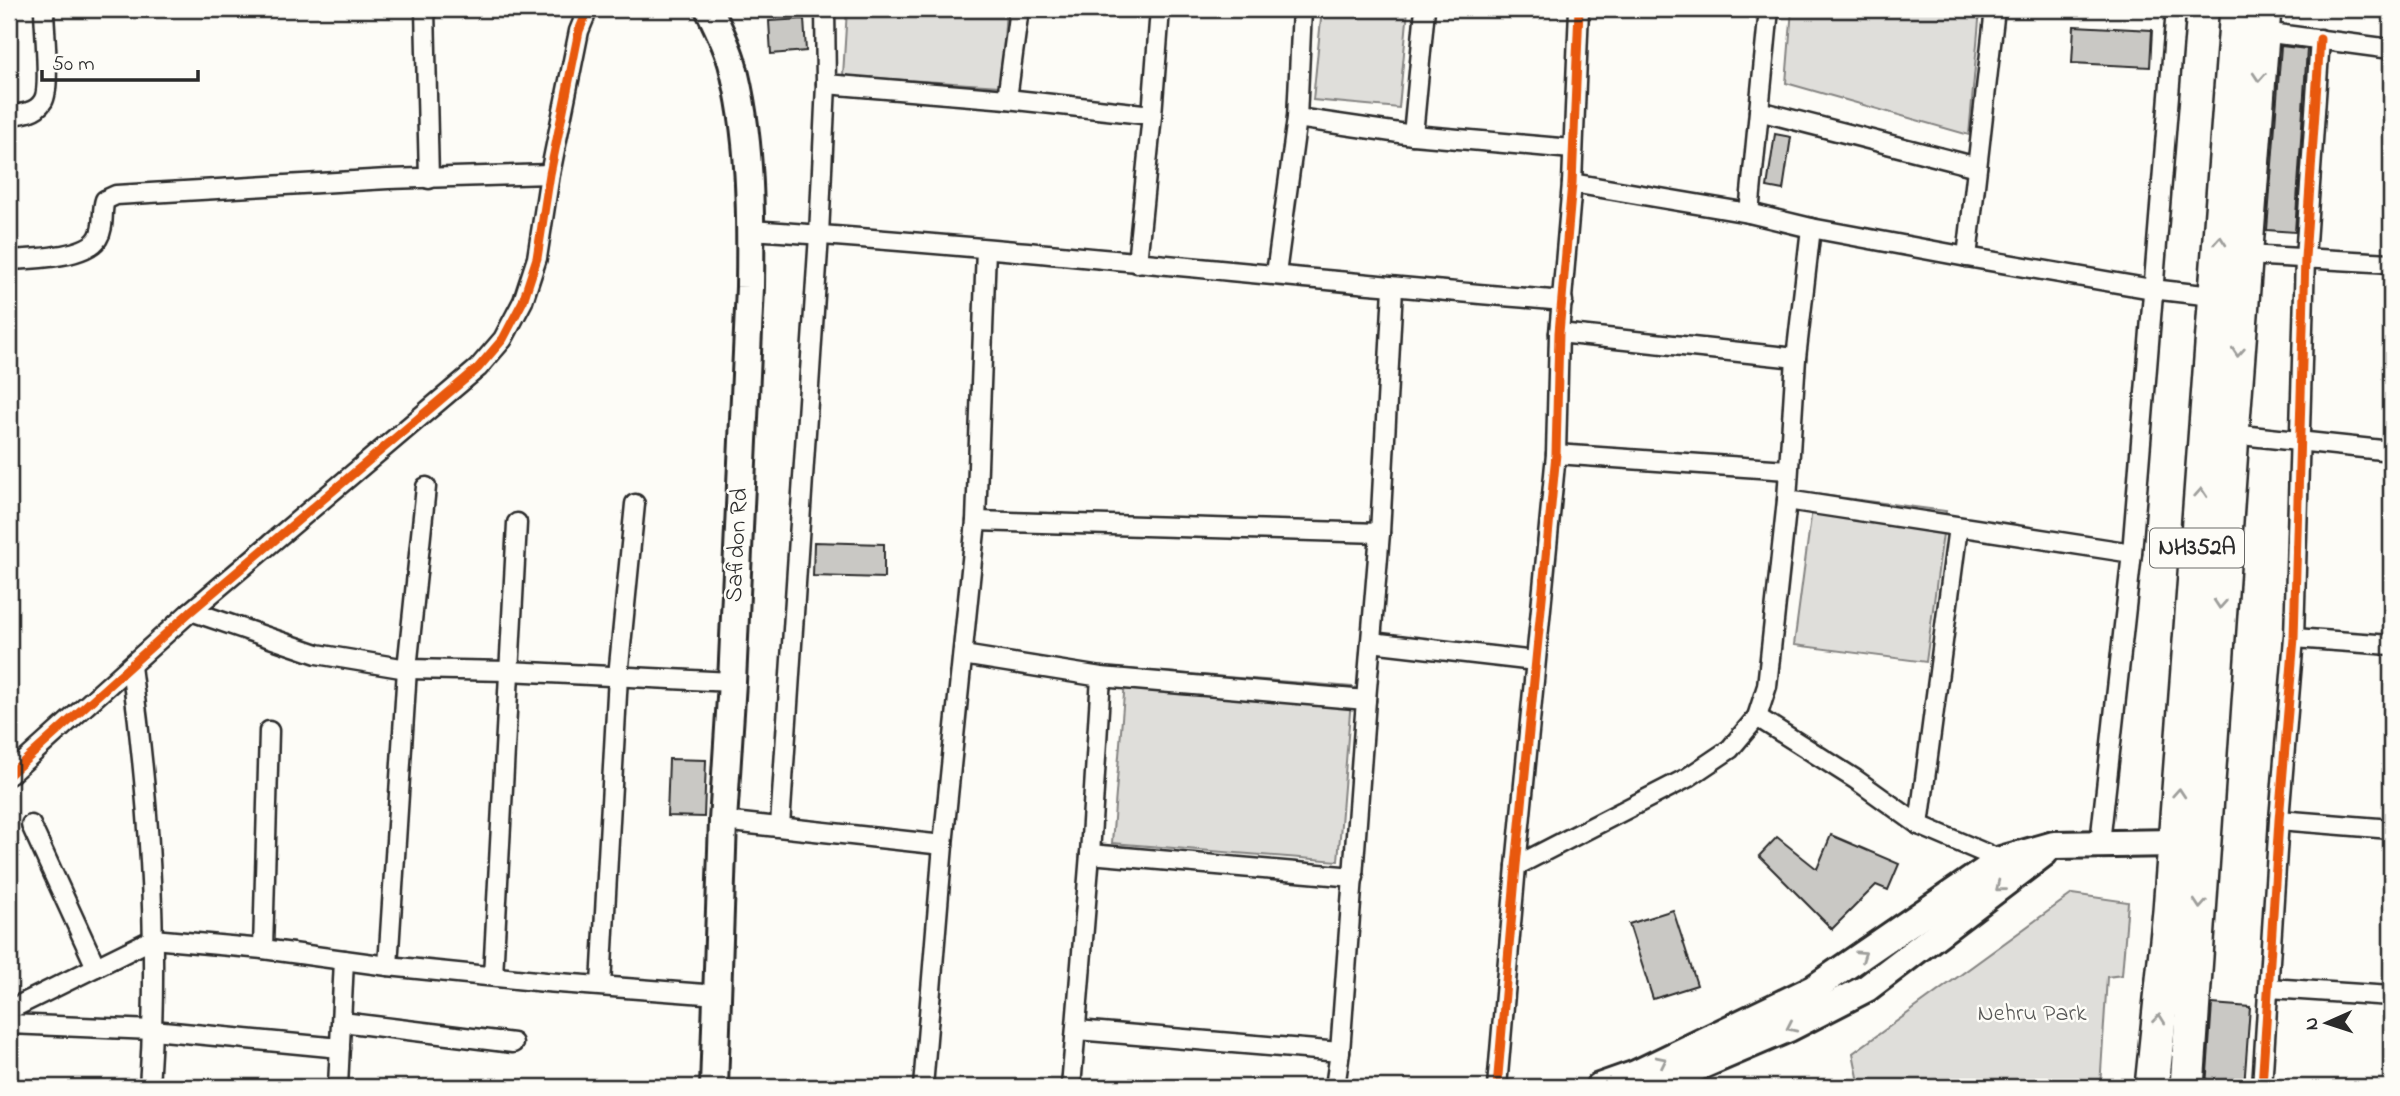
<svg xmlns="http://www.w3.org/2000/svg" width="2400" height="1096" font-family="'Indie Flower',sans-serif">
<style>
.green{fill:#dfdeda;stroke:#858482;stroke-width:2}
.building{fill:#c9c8c4;stroke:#2b2b2b;stroke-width:2}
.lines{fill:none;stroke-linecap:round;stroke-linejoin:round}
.street-casing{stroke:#2b2b2b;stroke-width:23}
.secondary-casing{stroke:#2b2b2b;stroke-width:32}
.highway-casing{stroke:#2b2b2b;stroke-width:38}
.street{stroke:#fdfcf7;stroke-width:18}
.secondary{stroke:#fdfcf7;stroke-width:26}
.highway{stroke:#fdfcf7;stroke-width:33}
.cycleway-casing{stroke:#fdfcf7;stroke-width:13}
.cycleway{stroke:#e8590c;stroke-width:9}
.oneway{stroke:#9e9e9b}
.labels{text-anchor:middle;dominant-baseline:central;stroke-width:5;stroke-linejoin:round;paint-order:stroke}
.shield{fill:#fdfcf7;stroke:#6a6a68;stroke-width:2}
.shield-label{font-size:23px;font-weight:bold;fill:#2b2b2b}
.street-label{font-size:24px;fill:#2b2b2b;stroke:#fdfcf7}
.park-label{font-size:24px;fill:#585857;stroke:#fdfcf7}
</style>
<rect width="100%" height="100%" fill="#fdfcf7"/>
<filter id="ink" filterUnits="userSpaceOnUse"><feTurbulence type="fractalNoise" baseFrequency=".0143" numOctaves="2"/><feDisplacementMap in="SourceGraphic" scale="14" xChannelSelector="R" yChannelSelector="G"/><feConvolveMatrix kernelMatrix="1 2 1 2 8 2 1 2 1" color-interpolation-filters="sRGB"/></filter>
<g filter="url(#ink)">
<g class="green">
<polygon points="847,9 1006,9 1001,86 843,76"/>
<polygon points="1322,9 1408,9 1399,108 1313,100"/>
<polygon points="1792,9 1980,9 1969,135 1786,83"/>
<polygon points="1814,494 1946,511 1926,662 1794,645"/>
<polygon points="1126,669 1352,687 1338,861 1112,843"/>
<polygon points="2072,894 2128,902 2122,975 2107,977 2100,1087 1860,1087 1853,1053"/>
</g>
<g class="building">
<polygon points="804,19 806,51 771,54 769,21"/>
<polygon points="2074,26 2152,30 2150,67 2072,63"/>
<polygon points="2281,46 2307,49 2295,232 2267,230"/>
<polygon points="1775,134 1791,137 1783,190 1767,187"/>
<polygon points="814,542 884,544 884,578 813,576"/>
<polygon points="669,759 706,760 704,817 667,816"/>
<polygon points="1831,835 1899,864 1888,890 1876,885 1832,929 1759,856 1777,837 1817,869"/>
<polygon points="1673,910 1697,985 1653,999 1629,924"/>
<polygon points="2212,1004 2250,1007 2244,1087 2206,1087"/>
</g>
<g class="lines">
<g class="street-casing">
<g id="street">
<polyline points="425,9 429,179"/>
<polyline points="2263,32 2391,49"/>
<polyline points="826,84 1007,99 1152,115"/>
<polyline points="1007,99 1019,9"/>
<polyline points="1759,111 1977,167"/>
<path d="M9,115c12,-1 27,-2 34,-14 8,-12 1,-75 1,-92"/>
<polyline points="1297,118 1413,135 1572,149"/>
<polyline points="1413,135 1425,9"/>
<polyline points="1572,183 1749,213 1811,228 1967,257 2152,289 2221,297"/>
<polyline points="1749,213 1769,9"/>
<path d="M751,230c271,18 541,49 812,71"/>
<polyline points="2246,255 2391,263"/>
<polyline points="1967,257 1995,9"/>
<path d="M9,260c21,-1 77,-2 89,-22 7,-11 3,-27 7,-38l11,-5 272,-16 162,-5"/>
<polyline points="1137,263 1152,115 1160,9"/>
<polyline points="1276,274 1297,118 1302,9"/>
<polyline points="1559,333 1796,358"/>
<polyline points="2232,434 2391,451"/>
<polyline points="1556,454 1788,470"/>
<polyline points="1787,500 2132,553"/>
<polyline points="976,521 1380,533"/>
<polyline points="191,611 317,654 407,669 508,671 732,682"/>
<polyline points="2294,638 2391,645"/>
<polyline points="1371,642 1535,661"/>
<polyline points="963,655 1101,677 1366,700"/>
<path d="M131,666c19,139 28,281 18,421"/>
<polyline points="1757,717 1855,779 1919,825 2001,860"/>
<polyline points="9,775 191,611 478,368 503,339 523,301 537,258 550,174 579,31 588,9"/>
<polyline points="2279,820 2391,829"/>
<polyline points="723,821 943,845"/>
<polyline points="31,825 96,967"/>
<polyline points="1919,825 1958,527"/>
<polyline points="780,826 819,235 826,84 825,9"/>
<polyline points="2100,843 2132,553 2176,9"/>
<polyline points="1090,854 1354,877"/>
<polyline points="1516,866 1687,778 1730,749 1757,717 1767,686 1787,500 1796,358 1811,228"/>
<polyline points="263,949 269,731"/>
<polyline points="388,966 407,669 426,487"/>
<polyline points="493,976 517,523"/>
<polyline points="601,985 618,676 635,504"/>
<polyline points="2269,988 2391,996"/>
<polyline points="9,1010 153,939 263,949 388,966 546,982 718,995"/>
<polyline points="342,1022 513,1043"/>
<polyline points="9,1024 153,1030 340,1048"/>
<polyline points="1077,1030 1340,1052"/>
<polyline points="338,1087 344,960"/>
<polyline points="923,1087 943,845 976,521 986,249"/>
<polyline points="1071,1087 1090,854 1101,677"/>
<polyline points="1335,1087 1340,1052 1366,700 1380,533 1393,288"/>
<polyline points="1497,1087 1516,866 1556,454 1559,333 1572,183 1579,9"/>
<polyline points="2262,1087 2279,820 2294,638 2305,258 2320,39"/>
</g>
</g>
<g class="secondary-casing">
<g id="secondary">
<path d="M709,9c8,17 18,36 23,54 19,71 19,151 18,224l-18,395 -9,139 -9,266"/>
<polyline points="1599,1087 1636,1074 1813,989 2001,860 2054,845 2175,843 2195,846"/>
<polyline points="1651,1087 1789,1028 1867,988 2044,853"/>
</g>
</g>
<g class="highway-casing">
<g id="highway">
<polyline points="2152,1087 2170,911 2237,9"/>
<polyline points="2187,1087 2232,434 2264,9"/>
</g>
</g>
<use href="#street" class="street"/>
<use href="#secondary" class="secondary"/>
<use href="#highway" class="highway"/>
<g class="cycleway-casing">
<g id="cycleway">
<polyline points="9,775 191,611 478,368 503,339 523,301 537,258 550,174 579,31 588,9"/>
<polyline points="1497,1087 1516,866 1556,454 1559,333 1572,183 1579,9"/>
<polyline points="2262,1087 2279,820 2294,638 2305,258 2320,39"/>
</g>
</g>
<use href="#cycleway" class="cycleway"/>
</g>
<defs><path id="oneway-chevron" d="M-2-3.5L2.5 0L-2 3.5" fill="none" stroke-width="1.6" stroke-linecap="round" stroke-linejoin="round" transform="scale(1.75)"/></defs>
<g class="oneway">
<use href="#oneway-chevron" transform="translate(2259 77) rotate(94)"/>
<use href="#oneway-chevron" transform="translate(2220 241) rotate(-86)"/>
<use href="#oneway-chevron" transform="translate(2238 352) rotate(94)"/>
<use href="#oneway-chevron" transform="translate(2201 493) rotate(-86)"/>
<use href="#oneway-chevron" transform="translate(2220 604) rotate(94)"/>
<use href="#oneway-chevron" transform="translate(2179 793) rotate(-86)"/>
<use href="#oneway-chevron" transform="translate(2000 887) rotate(141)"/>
<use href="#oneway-chevron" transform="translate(2200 904) rotate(94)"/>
<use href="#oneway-chevron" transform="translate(1862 955) rotate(-34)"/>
<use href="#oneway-chevron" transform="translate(2159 1019) rotate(-84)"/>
<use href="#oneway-chevron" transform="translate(1791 1027) rotate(155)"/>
<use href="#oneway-chevron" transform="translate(1662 1061) rotate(-26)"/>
</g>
</g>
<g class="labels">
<rect class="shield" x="2150" y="528.5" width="94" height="39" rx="5"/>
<g class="shield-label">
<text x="2197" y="548">NH352A</text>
</g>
<g class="street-label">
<text transform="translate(738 545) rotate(-87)">Safidon Rd</text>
</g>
<g class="park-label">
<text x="2032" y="1014">Nehru Park</text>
</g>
</g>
<rect width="2400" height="1096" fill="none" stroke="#fdfcf7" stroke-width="35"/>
<rect x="18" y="18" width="2365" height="1061" fill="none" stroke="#2b2b2b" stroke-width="2.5" filter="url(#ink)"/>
<g transform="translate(2327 1023) rotate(267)" stroke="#fdfcf7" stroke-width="5" paint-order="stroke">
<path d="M0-5L12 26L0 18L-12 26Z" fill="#2b2b2b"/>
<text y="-10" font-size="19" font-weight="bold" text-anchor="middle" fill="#2b2b2b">N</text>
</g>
<path d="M42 70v10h156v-10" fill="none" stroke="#2b2b2b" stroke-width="3.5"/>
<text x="52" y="70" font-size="21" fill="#2b2b2b" stroke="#fdfcf7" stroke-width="5" paint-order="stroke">50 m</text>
</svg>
